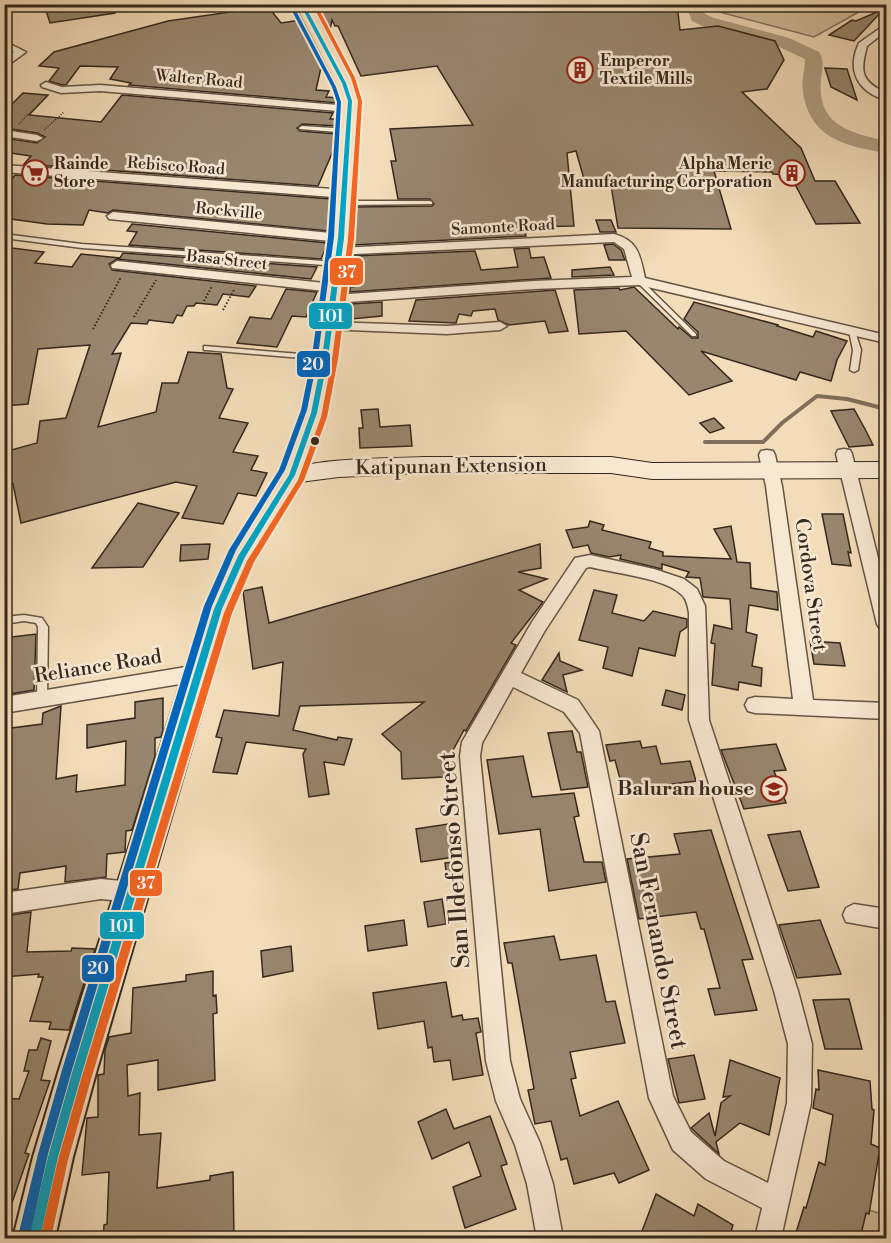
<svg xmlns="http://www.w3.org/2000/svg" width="891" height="1243" font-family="'Libre Bodoni',serif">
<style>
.green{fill:#d3bd9e;stroke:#84725d;stroke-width:1.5}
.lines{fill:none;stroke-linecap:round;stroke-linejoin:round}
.stream{stroke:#806f5a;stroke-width:4}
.river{fill:#b29f84;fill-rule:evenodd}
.building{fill:#98866e;stroke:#35281c;stroke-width:1.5}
.service-casing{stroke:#645543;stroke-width:3}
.minor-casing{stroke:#645543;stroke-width:3}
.secondary-casing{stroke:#35281c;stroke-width:2}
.primary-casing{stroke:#35281c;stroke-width:4}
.path-far1{stroke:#35281c;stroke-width:1.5;stroke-dasharray:1 1.5;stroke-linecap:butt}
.path{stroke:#35281c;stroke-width:2;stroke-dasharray:1.5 2;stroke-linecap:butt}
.service{fill:#f7e8d2;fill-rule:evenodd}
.minor{fill:#f7e8d2;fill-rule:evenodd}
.secondary{fill:#f7e8d2;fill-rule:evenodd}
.primary{fill:#f3dcb9;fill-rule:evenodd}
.bus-1-casing{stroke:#f7e8d2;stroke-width:4}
.bus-2-casing{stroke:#f7e8d2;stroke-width:4}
.bus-3-casing{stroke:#f7e8d2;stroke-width:4}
.bus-1{fill:#03a3c5;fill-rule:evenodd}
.bus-2{fill:#f26522;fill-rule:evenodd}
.bus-3{fill:#0065bd;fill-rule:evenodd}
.bus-dot{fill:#35281c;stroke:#f7e8d2;stroke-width:2}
.labels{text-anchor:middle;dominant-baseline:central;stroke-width:5;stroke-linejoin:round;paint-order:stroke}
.far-poi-label{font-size:16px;font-weight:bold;fill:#35281c;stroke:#f7e8d2;text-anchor:start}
.far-street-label{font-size:16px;fill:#35281c;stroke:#f7e8d2}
.street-label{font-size:20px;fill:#35281c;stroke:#f7e8d2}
.poi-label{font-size:20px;font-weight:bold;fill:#35281c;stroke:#f7e8d2;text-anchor:end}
.near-street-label{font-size:24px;fill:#35281c;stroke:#f7e8d2}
.line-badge{stroke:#f7e8d2;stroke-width:2}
.badge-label{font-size:16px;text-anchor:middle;font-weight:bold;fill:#fff}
</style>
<rect width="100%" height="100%" fill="#f3dcb9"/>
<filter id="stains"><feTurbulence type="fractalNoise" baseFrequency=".00333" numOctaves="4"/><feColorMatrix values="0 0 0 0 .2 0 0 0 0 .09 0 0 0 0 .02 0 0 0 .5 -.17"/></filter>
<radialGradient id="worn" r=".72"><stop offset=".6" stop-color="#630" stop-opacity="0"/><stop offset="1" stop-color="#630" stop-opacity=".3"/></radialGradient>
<g class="green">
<polygon points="863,5 866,8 814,37 700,7 700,5"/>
<polygon points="865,1209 886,1215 886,1238 860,1238"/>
</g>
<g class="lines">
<polyline class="stream" points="705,442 763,442 782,423 817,396 847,399 886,409"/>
<path class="river" d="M685,4h16l4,10 9,4 75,20 30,14c6,9 3,18 2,27 -5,47 30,54 65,62v12c-40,-7 -76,-14 -83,-61 -2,-11 2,-22 2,-33l-28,-13 -75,-20 -10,-5z"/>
</g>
<g class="building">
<polygon points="44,4 115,4 115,13 50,23"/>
<polygon points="248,4 266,4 281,23 301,20 322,63 316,90 329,91 326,97 339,98 338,103 129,85 131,83 110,79 118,67 80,66 66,85 62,85 49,81 59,68 39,66 54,52 168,21 251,9"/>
<polygon points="313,4 677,4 680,30 718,26 775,41 784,60 767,89 742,92 801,148 815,181 835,181 860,223 816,224 790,175 773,174 772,172 714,171 731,229 618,228 611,185 586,186 576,151 567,153 574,226 524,227 526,236 353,245 355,207 432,206 434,204 430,199 398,199 391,161 396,161 390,129 473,125 437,66 361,76 338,26 335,26 332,20 329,34"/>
<polygon points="884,9 854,41 829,35 852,20 856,21"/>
<polygon points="825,68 847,69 857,100 831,87"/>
<polygon points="23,93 48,95 29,115 101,122 122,95 333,113 330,119 338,119 338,126 302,124 297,128 300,131 337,134 336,144 318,186 24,164 31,156 4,152 4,138 37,143 45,137 37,133 4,128 4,112"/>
<polygon points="15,175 332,199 329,231 113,210 108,213 89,210 83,225 47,224 4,218 4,189"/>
<polygon points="596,220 611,220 616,232 600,232"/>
<polygon points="132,224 328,243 321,259 129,245 137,232 127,231"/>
<polygon points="613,244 621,250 625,260 609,260 604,245"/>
<polygon points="4,247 44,252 35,263 72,267 81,254 120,258 123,253 317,267 311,279 117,259 109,264 112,270 256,286 249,297 223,294 217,305 196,303 194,306 187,306 182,316 177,315 173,323 149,320 147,324 131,323 112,354 121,353 98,427 156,412 162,383 178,383 188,352 221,354 227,388 233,389 219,418 248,423 233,452 258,456 251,470 267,473 256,496 238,493 223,524 182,518 197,486 176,482 21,523 13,484 4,486 4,452 37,443 40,421 66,418 90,345 38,349 28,404 4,406"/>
<polygon points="529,248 531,258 544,257 551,278 350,292 350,287 357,286 353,256 475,251 481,270 518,267 514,249"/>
<polygon points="610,267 614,275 572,277 572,270"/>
<polygon points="634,287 678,329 679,327 692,338 698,338 698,332 684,319 694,302 778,325 777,326 813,337 816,331 847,341 837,360 831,381 800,372 796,380 701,351 732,381 689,395 626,331 579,334 574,290 619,288 620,290"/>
<polygon points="286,289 317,292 306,317 292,316 277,347 237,343 250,317 271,319"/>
<polygon points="555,290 568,331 549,333 545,321 509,325 498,320 495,309 473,311 471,316 459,314 456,323 409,321 416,300"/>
<polygon points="382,302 382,316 351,319 350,304"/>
<polygon points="378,409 380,427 410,425 412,446 360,448 359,428 363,428 361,410"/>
<polygon points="854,409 865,429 873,445 849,447 831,411"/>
<polygon points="714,418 724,428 710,433 700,423"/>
<polygon points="138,503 179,513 143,567 92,568"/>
<polygon points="822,514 843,514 851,553 848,552 851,566 832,564"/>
<polygon points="590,521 604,525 602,530 651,542 649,548 663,552 663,556 731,559 714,529 731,526 737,562 750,563 751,588 777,592 778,610 749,605 746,632 757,635 752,666 762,668 761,686 739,682 738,690 712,685 715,644 711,643 714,625 732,629 730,599 703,597 700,578 686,577 689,572 662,564 662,569 620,559 621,555 609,557 591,553 588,545 573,548 566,530 588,527"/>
<polygon points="210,544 208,559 180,561 181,545"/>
<polygon points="540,544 541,568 518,572 547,579 519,590 543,602 511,643 516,645 466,731 464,730 451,754 452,764 444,777 402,779 401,752 382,734 424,702 300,706 293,730 337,740 338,737 352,739 344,765 324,762 329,794 309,797 303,754 306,749 246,742 237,774 213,772 222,738 216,737 224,710 279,716 283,662 253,669 243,591 262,587 269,623"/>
<polygon points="594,590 617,595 612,613 644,621 653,611 687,619 687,627 680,632 675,656 639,648 632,676 603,668 608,647 579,640"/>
<polygon points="36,634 34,690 4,695 4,638"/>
<polygon points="810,641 840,643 845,666 814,664"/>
<polygon points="559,653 560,661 582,670 563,675 567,692 542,680"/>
<polygon points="666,690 685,695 682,710 662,705"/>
<polygon points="163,698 163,730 161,737 155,738 155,756 132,830 126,831 125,852 107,854 106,877 65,882 66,866 20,873 18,889 4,891 4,729 42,724 43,713 61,706 56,779 77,775 76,792 125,785 126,741 87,748 87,725 135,718 135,702"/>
<polygon points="572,731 577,752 581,752 588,787 561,790 548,733"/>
<polygon points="640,741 642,748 656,746 661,764 690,761 696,781 623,790 615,760 610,761 606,745"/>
<polygon points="776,744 786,770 774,771 786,803 744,809 721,750"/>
<polygon points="523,756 532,797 574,793 579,816 574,817 584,862 602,862 606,882 549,891 540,829 499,834 487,760"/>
<polygon points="448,824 454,857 421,862 416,829"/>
<polygon points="711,830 753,959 742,960 757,1010 715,1015 708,989 720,988 704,929 701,929 696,912 639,919 627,859 680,854 674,834"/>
<polygon points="800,831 819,887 788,891 768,835"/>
<polygon points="462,861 464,875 447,878 445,863"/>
<polygon points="442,899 446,924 428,927 424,902"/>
<polygon points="31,912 27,952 71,951 72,948 95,949 69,1030 49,1029 51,1022 30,1021 43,977 38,977 39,974 4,977 4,916"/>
<polygon points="404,920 407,945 368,951 365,926"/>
<polygon points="820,920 841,974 797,978 779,925"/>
<polygon points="554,936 560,960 596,955 606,1002 615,1001 625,1043 570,1052 576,1078 571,1079 580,1116 618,1101 649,1170 619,1183 614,1173 574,1184 567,1158 561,1160 551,1121 535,1124 528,1090 534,1089 512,963 508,963 504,943"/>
<polygon points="291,946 293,971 263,977 261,951"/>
<polygon points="213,971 213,996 216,995 217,1013 213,1014 215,1080 158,1090 158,1060 127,1065 128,1096 140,1093 139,1135 161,1133 157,1188 210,1180 210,1176 233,1172 234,1239 103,1239 104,1225 107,1224 109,1172 82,1175 87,1118 98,1117 98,1075 104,1074 105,1050 109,1037 131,1033 133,988 186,981 186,975"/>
<polygon points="446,982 452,1017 462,1015 463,1020 478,1018 481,1032 476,1033 483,1075 453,1080 450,1060 434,1062 432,1047 428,1048 424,1021 378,1029 373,993"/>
<polygon points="849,999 862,1049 825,1049 813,1000"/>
<polygon points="41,1038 51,1041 41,1080 50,1081 25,1153 29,1154 7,1217 4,1216 4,1098 19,1099 29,1071 24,1071 29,1050 37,1050"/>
<polygon points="694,1055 705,1099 679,1103 668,1059"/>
<polygon points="730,1060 780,1078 769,1135 740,1123 716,1142 719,1154 691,1128 709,1113 715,1136 721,1103 730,1096 723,1097"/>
<polygon points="818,1070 870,1081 872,1109 874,1110 871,1144 880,1148 869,1214 866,1213 860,1239 794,1239 804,1207 806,1208 819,1162 825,1165 833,1115 813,1108 816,1089 819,1090"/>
<polygon points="446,1109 454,1129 490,1116 507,1164 501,1166 516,1209 465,1228 453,1187 481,1176 469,1142 432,1159 418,1122"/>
<polygon points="656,1194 694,1216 698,1204 733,1225 729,1238 639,1239"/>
</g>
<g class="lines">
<g class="service-casing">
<g id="service">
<polygon points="302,126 349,129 352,131 349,133 300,129 299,128"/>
<polygon points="430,201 432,202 432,204 345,205 342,203 345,201"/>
<polygon points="4,234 82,244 338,262 341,264 338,266 82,248 4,238"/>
<polygon points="639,279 641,280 696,334 696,336 692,336 637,282 636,281"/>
<polygon points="852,329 855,331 861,350 858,370 854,372 850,370 853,350 849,331"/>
<polygon points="204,346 325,356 329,358 325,360 206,350 204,350"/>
<polygon points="24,615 42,618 48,627 47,699 45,702 42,703 39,702 37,699 38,627 36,623 24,621 4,624 4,617"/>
</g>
</g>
<g class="minor-casing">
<g id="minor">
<path d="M886,24v7l-19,15c-7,26 -6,35 19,47v7c-28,-8 -40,-29 -27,-57z"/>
<polygon points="4,41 26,52 4,68 4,60 14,52 4,48"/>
<polygon points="46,82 62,87 100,85 350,106 355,109 350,112 100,91 61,93 42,87 41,85"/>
<polygon points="4,130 37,135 43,138 37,141 4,136"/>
<polygon points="4,165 346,190 352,194 346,198 4,172"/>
<polygon points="113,212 341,234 347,238 341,242 109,219 107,216"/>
<path d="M614,234c25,7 26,22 31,44l241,57v8l-247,-58 -105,4 -200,14 -7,-4 7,-4 200,-14 98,-4 -8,-28 -10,-7 -280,13 -1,-3 1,-3 5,-1z"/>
<polygon points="117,261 334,284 341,288 334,292 112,268 111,265"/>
<polygon points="329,322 447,326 500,322 507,326 500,330 447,334 324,329 322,326 324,323"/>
<polygon points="844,449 850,450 852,454 886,590 886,631 880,629 877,624 836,454 838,450"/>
<polygon points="767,450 773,451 775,455 782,486 813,700 886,703 886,719 755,713 748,711 745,705 748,699 755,697 793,699 766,486 759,455 761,451"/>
<path d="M590,555l64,14 30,10 13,10 8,17 4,114 89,271 14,53 -1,59 -30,135h-26l7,-30 -56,-29 -33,-29 -24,-52 -69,-365 -16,-21 -51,-25 -31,56 -2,13 30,305 10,38 20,44 13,41 10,54h-26l-10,-54 -12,-39 -19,-44 -10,-40 -26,-305 2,-14 70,-120 43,-64zM590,567c23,6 76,11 92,28 5,5 6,12 7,18v107l85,271 14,53 -1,59 -19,80 -44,-22 -33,-29 -18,-36 -74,-365 -21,-31 -57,-27 23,-41 42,-64z"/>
<polygon points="198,665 205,668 207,673 205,678 198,681 4,713 4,697"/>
<polygon points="101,879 132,882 140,885 143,892 140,899 132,902 101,899 4,914 4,893"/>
<polygon points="854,904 886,909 886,929 846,922 843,915 846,908"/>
</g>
</g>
<g class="secondary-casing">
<path id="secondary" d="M425,457h186l41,6 234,-1v16l-234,1 -41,-6h-186l-86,4 -47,6 -8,-3 -3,-5 3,-5c45,-13 95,-11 141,-13z"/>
</g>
<g class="primary-casing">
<polygon id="primary" points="295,4 310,4 352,83 358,101 351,238 336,358 326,413 305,475 255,558 232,609 96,1073 73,1157 55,1238 13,1238 33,1157 58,1073 204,609 232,549 280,474 302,413 314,358 331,238 342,101 336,83"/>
</g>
<g class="path-far1">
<polyline points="19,124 28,114"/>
<polyline points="44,130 64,112"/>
</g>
<g class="path">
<polyline points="204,301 212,286"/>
<polyline points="223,310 234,290"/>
<polyline points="134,317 156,280"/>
<polyline points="93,329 121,277"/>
</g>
<use href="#service" class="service"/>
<use href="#minor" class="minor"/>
<use href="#secondary" class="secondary"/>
<use href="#primary" class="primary"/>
<g class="bus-1-casing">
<polygon id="bus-1" points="300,4 304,4 346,83 352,101 344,238 328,358 317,413 295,475 245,557 222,609 82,1073 58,1157 40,1238 29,1238 48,1157 72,1073 214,609 238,556 289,475 311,413 322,358 338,238 348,101 342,83"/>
</g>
<g class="bus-2-casing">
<polygon id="bus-2" points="312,4 316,4 355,78 362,101 354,239 338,359 327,417 304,480 254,562 232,613 92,1076 68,1160 51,1238 40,1238 58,1160 82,1076 224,613 247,561 298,480 321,417 332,359 348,239 358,101 351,78"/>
</g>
<g class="bus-3-casing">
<polygon id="bus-3" points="293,8 295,9 336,87 341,102 334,237 318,356 307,410 285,470 236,550 212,606 72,1070 48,1154 30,1236 29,1238 19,1238 18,1236 38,1154 62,1070 204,606 229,550 279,470 301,410 312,356 328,237 337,102 332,87 291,9"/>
</g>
<use href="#bus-1" class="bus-1"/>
<use href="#bus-2" class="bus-2"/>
<use href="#bus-3" class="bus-3"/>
</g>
<defs>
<g id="building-ring" transform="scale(1.35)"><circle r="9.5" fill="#f7e8d2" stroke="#8f2418" stroke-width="1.5"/><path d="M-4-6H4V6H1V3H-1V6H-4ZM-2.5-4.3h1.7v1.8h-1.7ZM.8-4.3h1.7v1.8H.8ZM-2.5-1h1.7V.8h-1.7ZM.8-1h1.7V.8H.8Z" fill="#8f2418"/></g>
<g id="supermarket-ring" transform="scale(1.35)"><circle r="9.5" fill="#f7e8d2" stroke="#8f2418" stroke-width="1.5"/><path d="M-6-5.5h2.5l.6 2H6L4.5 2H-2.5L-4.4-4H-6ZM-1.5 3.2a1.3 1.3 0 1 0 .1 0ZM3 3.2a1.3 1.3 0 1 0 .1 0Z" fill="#8f2418"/></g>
<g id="school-ring" transform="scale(1.35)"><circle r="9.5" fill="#f7e8d2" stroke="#8f2418" stroke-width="1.5"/><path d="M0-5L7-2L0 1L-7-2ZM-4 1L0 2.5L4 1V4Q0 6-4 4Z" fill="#8f2418"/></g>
</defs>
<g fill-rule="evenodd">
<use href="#building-ring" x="580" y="70"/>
<use href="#supermarket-ring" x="35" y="173"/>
<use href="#building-ring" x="792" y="173"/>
<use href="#school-ring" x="774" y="789"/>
</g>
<circle class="bus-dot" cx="315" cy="441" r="5"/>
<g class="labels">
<g class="far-poi-label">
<text x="600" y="61">Emperor<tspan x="600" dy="18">Textile Mills</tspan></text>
<text x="54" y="164">Rainde<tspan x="54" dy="18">Store</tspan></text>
<text x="772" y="164" text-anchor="end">Alpha Meric<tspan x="772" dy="18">Manufacturing Corporation</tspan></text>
</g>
<g class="far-street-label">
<text transform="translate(199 79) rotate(5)">Walter Road</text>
<text transform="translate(176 166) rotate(4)">Rebisco Road</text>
<text transform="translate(229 211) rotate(5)">Rockville</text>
<text transform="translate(503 227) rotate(-3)">Samonte Road</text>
<text transform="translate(227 260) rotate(6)">Basa Street</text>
</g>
<g class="street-label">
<text transform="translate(451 467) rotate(-1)">Katipunan Extension</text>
<text transform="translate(810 585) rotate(82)">Cordova Street</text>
<text transform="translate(98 667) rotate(-9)">Reliance Road</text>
</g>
<g class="poi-label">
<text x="754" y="789">Baluran house</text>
</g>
<g class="near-street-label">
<text transform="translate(455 860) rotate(-94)">San Ildefonso Street</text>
<text transform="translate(658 941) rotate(79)">San Fernando Street</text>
</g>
</g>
<g class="line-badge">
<rect x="329" y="257" width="35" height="29" rx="6" fill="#f26522"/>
<rect x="308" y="302" width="45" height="28" rx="6" fill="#03a3c5"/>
<rect x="296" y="350" width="35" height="28" rx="6" fill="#0065bd"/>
<rect x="129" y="869" width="34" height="28" rx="6" fill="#f26522"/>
<rect x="99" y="911" width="46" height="29" rx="6" fill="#03a3c5"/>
<rect x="81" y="954" width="34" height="29" rx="6" fill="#0065bd"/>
</g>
<g class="badge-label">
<text x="347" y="278">37</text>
<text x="331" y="322">101</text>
<text x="313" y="370">20</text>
<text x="146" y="889">37</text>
<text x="122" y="932">101</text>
<text x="98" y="974">20</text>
</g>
<rect width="891" height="1243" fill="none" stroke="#f3dcb9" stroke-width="24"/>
<rect x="6" y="6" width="879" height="1231" fill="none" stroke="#35281c" stroke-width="3"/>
<rect x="12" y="12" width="867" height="1219" fill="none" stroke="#35281c" stroke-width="1.5"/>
<rect width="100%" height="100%" filter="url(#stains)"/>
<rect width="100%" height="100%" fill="url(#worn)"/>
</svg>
